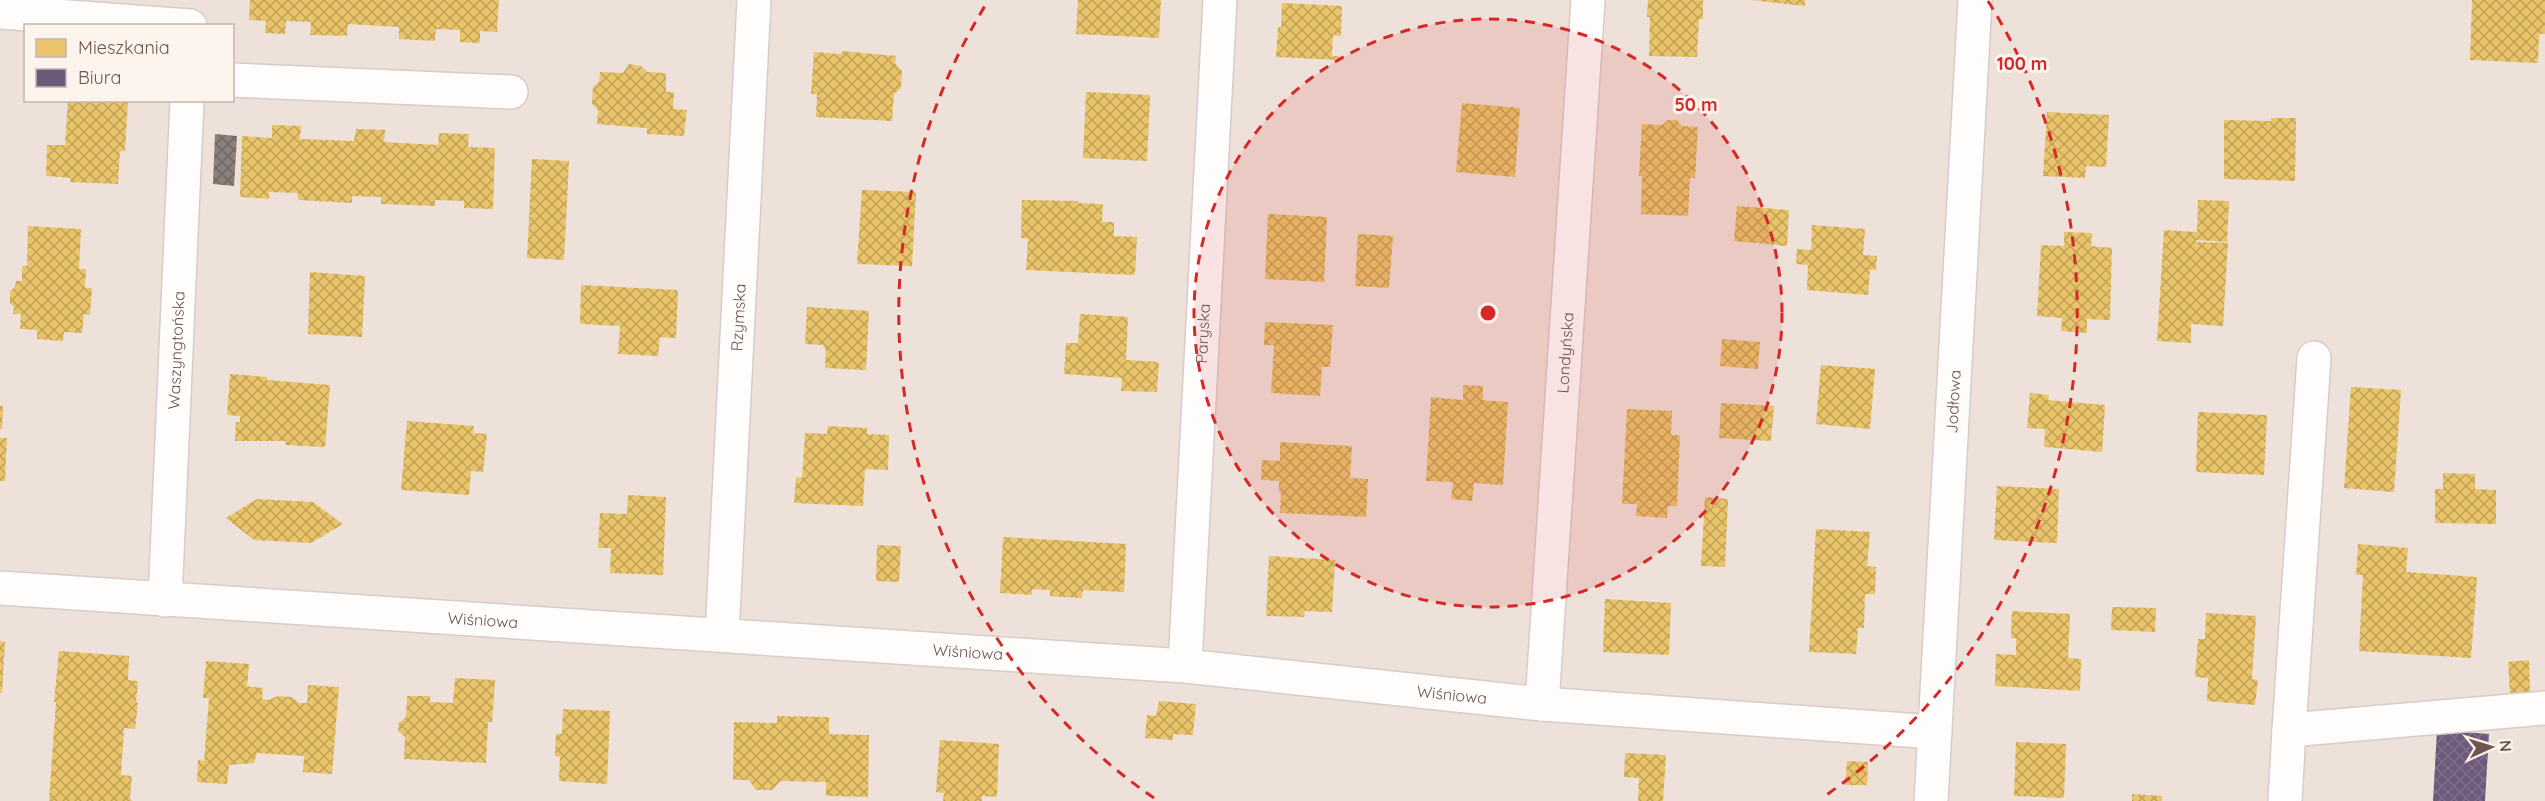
<svg xmlns="http://www.w3.org/2000/svg" width="2545" height="801" font-family="Quicksand,sans-serif">
<style>
.residential{fill:#eee1d9;fill-rule:evenodd}
.homes{fill:url(#homes-cross-hatch)}
.offices{fill:url(#offices-cross-hatch)}
.industry{fill:url(#industry-cross-hatch)}
.lines{fill:none;stroke-linecap:round;stroke-linejoin:round}
.minor-casing{stroke:#d5cdc9;stroke-width:36}
.minor{stroke:#fefdfc;stroke-width:33}
.ring{fill:none;stroke:#d62828;stroke-width:3;stroke-dasharray:10 8}
.labels{text-anchor:middle;dominant-baseline:central;stroke-width:6;stroke-linejoin:round;paint-order:stroke}
.street-label{font-size:16px;fill:#70554e;stroke:#fdf4ed}
.centre{fill:#d62828;stroke:#fdf4ed;stroke-width:3}
.ring-label{font-size:18px;text-anchor:middle;font-weight:bold;fill:#d62828;stroke:#fdf4ed;stroke-width:6;stroke-linejoin:round;paint-order:stroke}
</style>
<defs>
<pattern id="homes-cross-hatch" width="8" height="8" patternUnits="userSpaceOnUse" patternTransform="scale(1.5)"><rect width="8" height="8" fill="#e9c46a"/><path d="M0 0l8 8M0 8l8-8" fill="none" stroke="#c1a259"/></pattern>
<pattern id="offices-cross-hatch" width="8" height="8" patternUnits="userSpaceOnUse" patternTransform="scale(1.5)"><rect width="8" height="8" fill="#6d597a"/><path d="M0 0l8 8M0 8l8-8" fill="none" stroke="#82708a"/></pattern>
<pattern id="industry-cross-hatch" width="8" height="8" patternUnits="userSpaceOnUse" patternTransform="scale(1.5)"><rect width="8" height="8" fill="#8a817c"/><path d="M0 0l8 8M0 8l8-8" fill="none" stroke="#706763"/></pattern>
</defs>
<rect width="100%" height="100%" fill="#f6f0eb"/>
<path class="residential" d="M0,0h2545v801h-2545zM26,26h206v74h-206z"/>
<g class="homes">
<polygon points="250,0 499,0 497,32 480,31 480,43 460,42 460,30 436,29 435,41 399,39 399,27 348,24 347,36 310,35 311,22 286,21 285,34 265,33 266,21 249,20"/>
<polygon points="1078,0 1161,0 1159,38 1076,34"/>
<polygon points="1648,0 1703,0 1703,19 1699,19 1697,57 1649,56 1650,17 1647,17"/>
<polygon points="1751,0 1805,0 1805,6"/>
<polygon points="2472,0 2545,0 2545,34 2539,34 2538,63 2470,60"/>
<polygon points="1282,3 1342,6 1341,36 1333,35 1332,56 1339,56 1339,60 1276,57 1278,27 1281,28"/>
<polygon points="843,51 896,56 895,63 902,71 901,88 894,94 892,121 816,117 817,94 811,94 814,52 840,54"/>
<polygon points="629,64 641,66 647,72 666,73 666,92 674,92 673,109 687,110 684,136 647,134 647,128 597,124 598,110 592,104 593,87 599,82 600,72 623,73"/>
<polygon points="1086,92 1150,95 1147,161 1083,158"/>
<polygon points="68,100 128,101 125,151 120,151 118,184 70,182 71,178 46,176 47,145 65,145"/>
<polygon points="1462,103 1520,108 1515,177 1456,172"/>
<polygon points="2047,112 2109,115 2106,167 2086,166 2085,178 2043,176"/>
<polygon points="2271,118 2296,118 2295,181 2224,179 2224,120 2271,121"/>
<polygon points="1668,120 1677,120 1682,126 1698,127 1695,178 1690,178 1688,216 1641,214 1642,176 1639,176 1642,124 1662,125"/>
<polygon points="272,125 301,126 300,139 354,141 356,129 385,130 384,142 438,145 439,133 469,134 468,147 495,148 493,209 464,208 464,201 435,200 435,206 381,204 381,197 352,196 352,203 298,200 298,193 269,192 269,199 240,197 242,136 272,138"/>
<polygon points="532,159 569,161 564,260 527,258"/>
<polygon points="862,190 916,192 912,266 857,264"/>
<polygon points="1022,200 1078,201 1078,203 1103,204 1102,222 1114,222 1114,236 1137,237 1135,275 1026,270 1028,239 1021,238"/>
<polygon points="2198,200 2229,201 2227,242 2196,240 2196,242 2228,243 2223,326 2191,324 2191,343 2157,341 2164,230 2197,232"/>
<polygon points="1737,206 1789,210 1787,246 1734,241"/>
<polygon points="1268,214 1327,217 1324,282 1265,279"/>
<polygon points="1812,225 1865,229 1863,255 1877,256 1876,270 1870,270 1868,295 1807,290 1808,265 1796,264 1797,249 1811,250"/>
<polygon points="28,226 81,229 79,269 86,269 85,288 92,288 90,315 84,314 82,333 64,332 63,341 37,339 37,330 20,329 21,314 13,314 14,307 10,303 10,291 15,287 16,281 22,281 22,266 27,266"/>
<polygon points="2064,232 2092,233 2091,246 2112,248 2110,320 2087,319 2087,333 2061,331 2062,318 2037,316 2041,245 2064,246"/>
<polygon points="1358,234 1393,236 1389,288 1355,286"/>
<polygon points="310,272 365,276 362,337 308,334"/>
<polygon points="581,285 678,290 676,338 660,337 658,356 618,354 620,326 580,324"/>
<polygon points="807,307 869,311 866,370 825,368 826,351 823,345 805,344"/>
<polygon points="1080,314 1128,317 1126,360 1159,362 1157,392 1121,391 1122,378 1064,374 1066,343 1078,343"/>
<polygon points="1265,322 1333,325 1330,367 1322,367 1320,396 1271,393 1274,345 1264,345"/>
<polygon points="1722,339 1760,342 1758,369 1720,366"/>
<polygon points="1821,365 1875,369 1870,429 1816,424"/>
<polygon points="230,374 267,377 267,380 330,385 325,447 285,445 286,441 235,441 236,422 240,422 240,416 227,415"/>
<polygon points="1463,385 1483,386 1483,400 1508,402 1503,485 1474,483 1472,501 1451,499 1453,482 1426,481 1431,397 1463,400"/>
<polygon points="2351,387 2401,390 2394,492 2344,488"/>
<polygon points="2030,393 2049,395 2048,400 2105,405 2102,452 2044,447 2045,429 2027,428"/>
<polygon points="1721,403 1774,406 1771,441 1719,438"/>
<polygon points="0,406 3,406 2,429 0,429"/>
<polygon points="1627,409 1672,411 1671,435 1680,435 1677,506 1668,506 1667,518 1636,516 1637,504 1622,504"/>
<polygon points="2198,412 2267,415 2264,475 2196,472"/>
<polygon points="407,421 474,426 473,433 487,434 483,472 471,471 469,495 401,490"/>
<polygon points="828,426 867,428 867,434 889,435 888,470 865,469 863,506 794,503 796,477 802,478 805,433 827,434"/>
<polygon points="0,438 7,438 5,481 0,481"/>
<polygon points="1280,442 1352,446 1350,478 1368,479 1366,517 1280,513 1281,493 1279,492 1279,481 1261,480 1262,460 1280,461"/>
<polygon points="2443,473 2475,474 2475,489 2496,490 2496,524 2435,523 2435,489 2443,489"/>
<polygon points="1997,486 2059,489 2057,543 1994,540"/>
<polygon points="628,495 666,497 663,575 610,573 611,548 598,548 600,513 627,514"/>
<polygon points="1705,497 1728,499 1725,567 1701,566"/>
<polygon points="257,499 313,502 343,524 311,543 254,540 226,518"/>
<polygon points="1816,529 1870,532 1867,566 1876,567 1875,594 1865,594 1864,628 1858,628 1856,654 1809,652"/>
<polygon points="1003,537 1126,544 1124,592 1083,590 1082,598 1050,596 1050,590 1032,589 1032,595 1000,593"/>
<polygon points="2358,544 2408,548 2406,572 2477,577 2471,658 2359,651 2363,575 2356,575"/>
<polygon points="877,545 901,546 899,582 876,581"/>
<polygon points="1269,556 1335,560 1332,612 1305,611 1304,617 1266,616"/>
<polygon points="1605,599 1671,603 1669,655 1603,652"/>
<polygon points="2112,607 2156,608 2155,632 2111,630"/>
<polygon points="2012,611 2070,614 2068,658 2081,659 2080,691 1995,686 1996,654 2016,655 2016,638 2011,638"/>
<polygon points="2206,613 2256,616 2252,679 2258,680 2255,705 2207,701 2208,678 2195,677 2198,639 2205,639"/>
<polygon points="0,641 5,642 2,693 0,693"/>
<polygon points="59,651 129,656 128,680 138,681 136,702 138,703 135,729 124,728 121,775 132,776 130,798 132,801 49,801 56,702 54,702"/>
<polygon points="2529,660 2530,692 2510,693 2508,662"/>
<polygon points="206,661 249,664 247,686 263,688 262,699 268,700 278,696 292,697 299,703 307,703 308,685 339,687 332,774 303,772 304,756 257,753 254,763 229,765 227,784 197,782 198,760 204,761 209,698 203,698"/>
<polygon points="455,678 495,680 492,722 488,722 486,763 404,759 405,737 398,731 399,723 406,717 407,696 430,696 430,702 453,703"/>
<polygon points="1159,701 1196,704 1193,735 1173,734 1173,740 1145,738 1147,715 1156,716"/>
<polygon points="563,709 610,711 607,784 559,781 560,757 555,756 556,734 562,734"/>
<polygon points="777,716 829,717 829,734 869,735 868,797 826,796 826,782 781,781 772,790 756,790 749,780 733,780 734,722 777,723"/>
<polygon points="940,740 999,744 997,797 982,796 982,801 943,801 944,793 936,792"/>
<polygon points="2016,742 2066,744 2064,798 2014,796"/>
<polygon points="1625,753 1666,755 1663,801 1638,801 1639,778 1624,777"/>
<polygon points="1847,761 1868,762 1867,785 1845,785"/>
<polygon points="2132,794 2162,796 2162,801 2132,801"/>
</g>
<polygon class="offices" points="2437,730 2489,734 2485,801 2433,801"/>
<polygon class="industry" points="215,134 237,136 234,186 213,184"/>
<g class="lines">
<g class="minor-casing">
<g id="minor">
<polyline points="1,12 190,26"/>
<polyline points="232,80 511,92"/>
<path id="s1" d="M0,588l1185,78 357,38 393,28"/>
<path id="s2" d="M165,600l22,-500"/>
<path id="s3" d="M722,635l32,-635"/>
<path id="s4" d="M1185,666l35,-666"/>
<path id="s5" d="M1542,704l46,-704"/>
<polyline points="2289,730 2314,358"/>
<path id="s6" d="M1931,801l44,-801"/>
<polyline points="2285,801 2289,730 2545,708"/>
</g>
</g>
<use href="#minor" class="minor"/>
</g>
<circle cx="1488" cy="313" r="294" fill="#d62828" fill-opacity=".12"/>
<g class="ring">
<circle cx="1488" cy="313" r="294"/>
<path d="M1154 798A589 589 0 0 1 988 1M1988 1A589 589 0 0 1 1822 798"/>
</g>
<g class="labels">
<g class="street-label">
<text stroke="none"><textPath href="#s3" startOffset="318">Rzymska</textPath></text>
<text stroke="none"><textPath href="#s4" startOffset="333">Paryska</textPath></text>
<text stroke="none"><textPath href="#s2" startOffset="250">Waszyngtońska</textPath></text>
<text stroke="none"><textPath href="#s5" startOffset="352">Londyńska</textPath></text>
<text stroke="none"><textPath href="#s6" startOffset="400">Jodłowa</textPath></text>
<text stroke="none"><textPath href="#s1" startOffset="484">Wiśniowa</textPath></text>
<text stroke="none"><textPath href="#s1" startOffset="970">Wiśniowa</textPath></text>
<text stroke="none"><textPath href="#s1" startOffset="1456">Wiśniowa</textPath></text>
</g>
</g>
<circle cx="1488" cy="313" r="9" class="centre"/>
<g class="ring-label">
<text x="2022" y="70">100 m</text>
<text x="1696" y="111">50 m</text>
</g>
<rect x="24" y="24" width="210" height="78" fill="#fdf4ed" stroke="#c5b4ad" stroke-width="1.5"/>
<rect x="36" y="39" width="30" height="18" fill="#e9c46a" stroke="#c5b4ad" stroke-width="1.5"/>
<text x="78" y="54" font-size="18" fill="#70554e">Mieszkania</text>
<rect x="36" y="69" width="30" height="18" fill="#6d597a" stroke="#c5b4ad" stroke-width="1.5"/>
<text x="78" y="84" font-size="18" fill="#70554e">Biura</text>
<g transform="translate(2491 747) rotate(86)" stroke="#fdf4ed" stroke-width="4.5" paint-order="stroke">
<path d="M0-4.5L10 22L0 15L-10 22Z" fill="#70554e"/>
<text y="-9" font-size="16" font-weight="bold" text-anchor="middle" fill="#70554e">N</text>
</g>
</svg>
